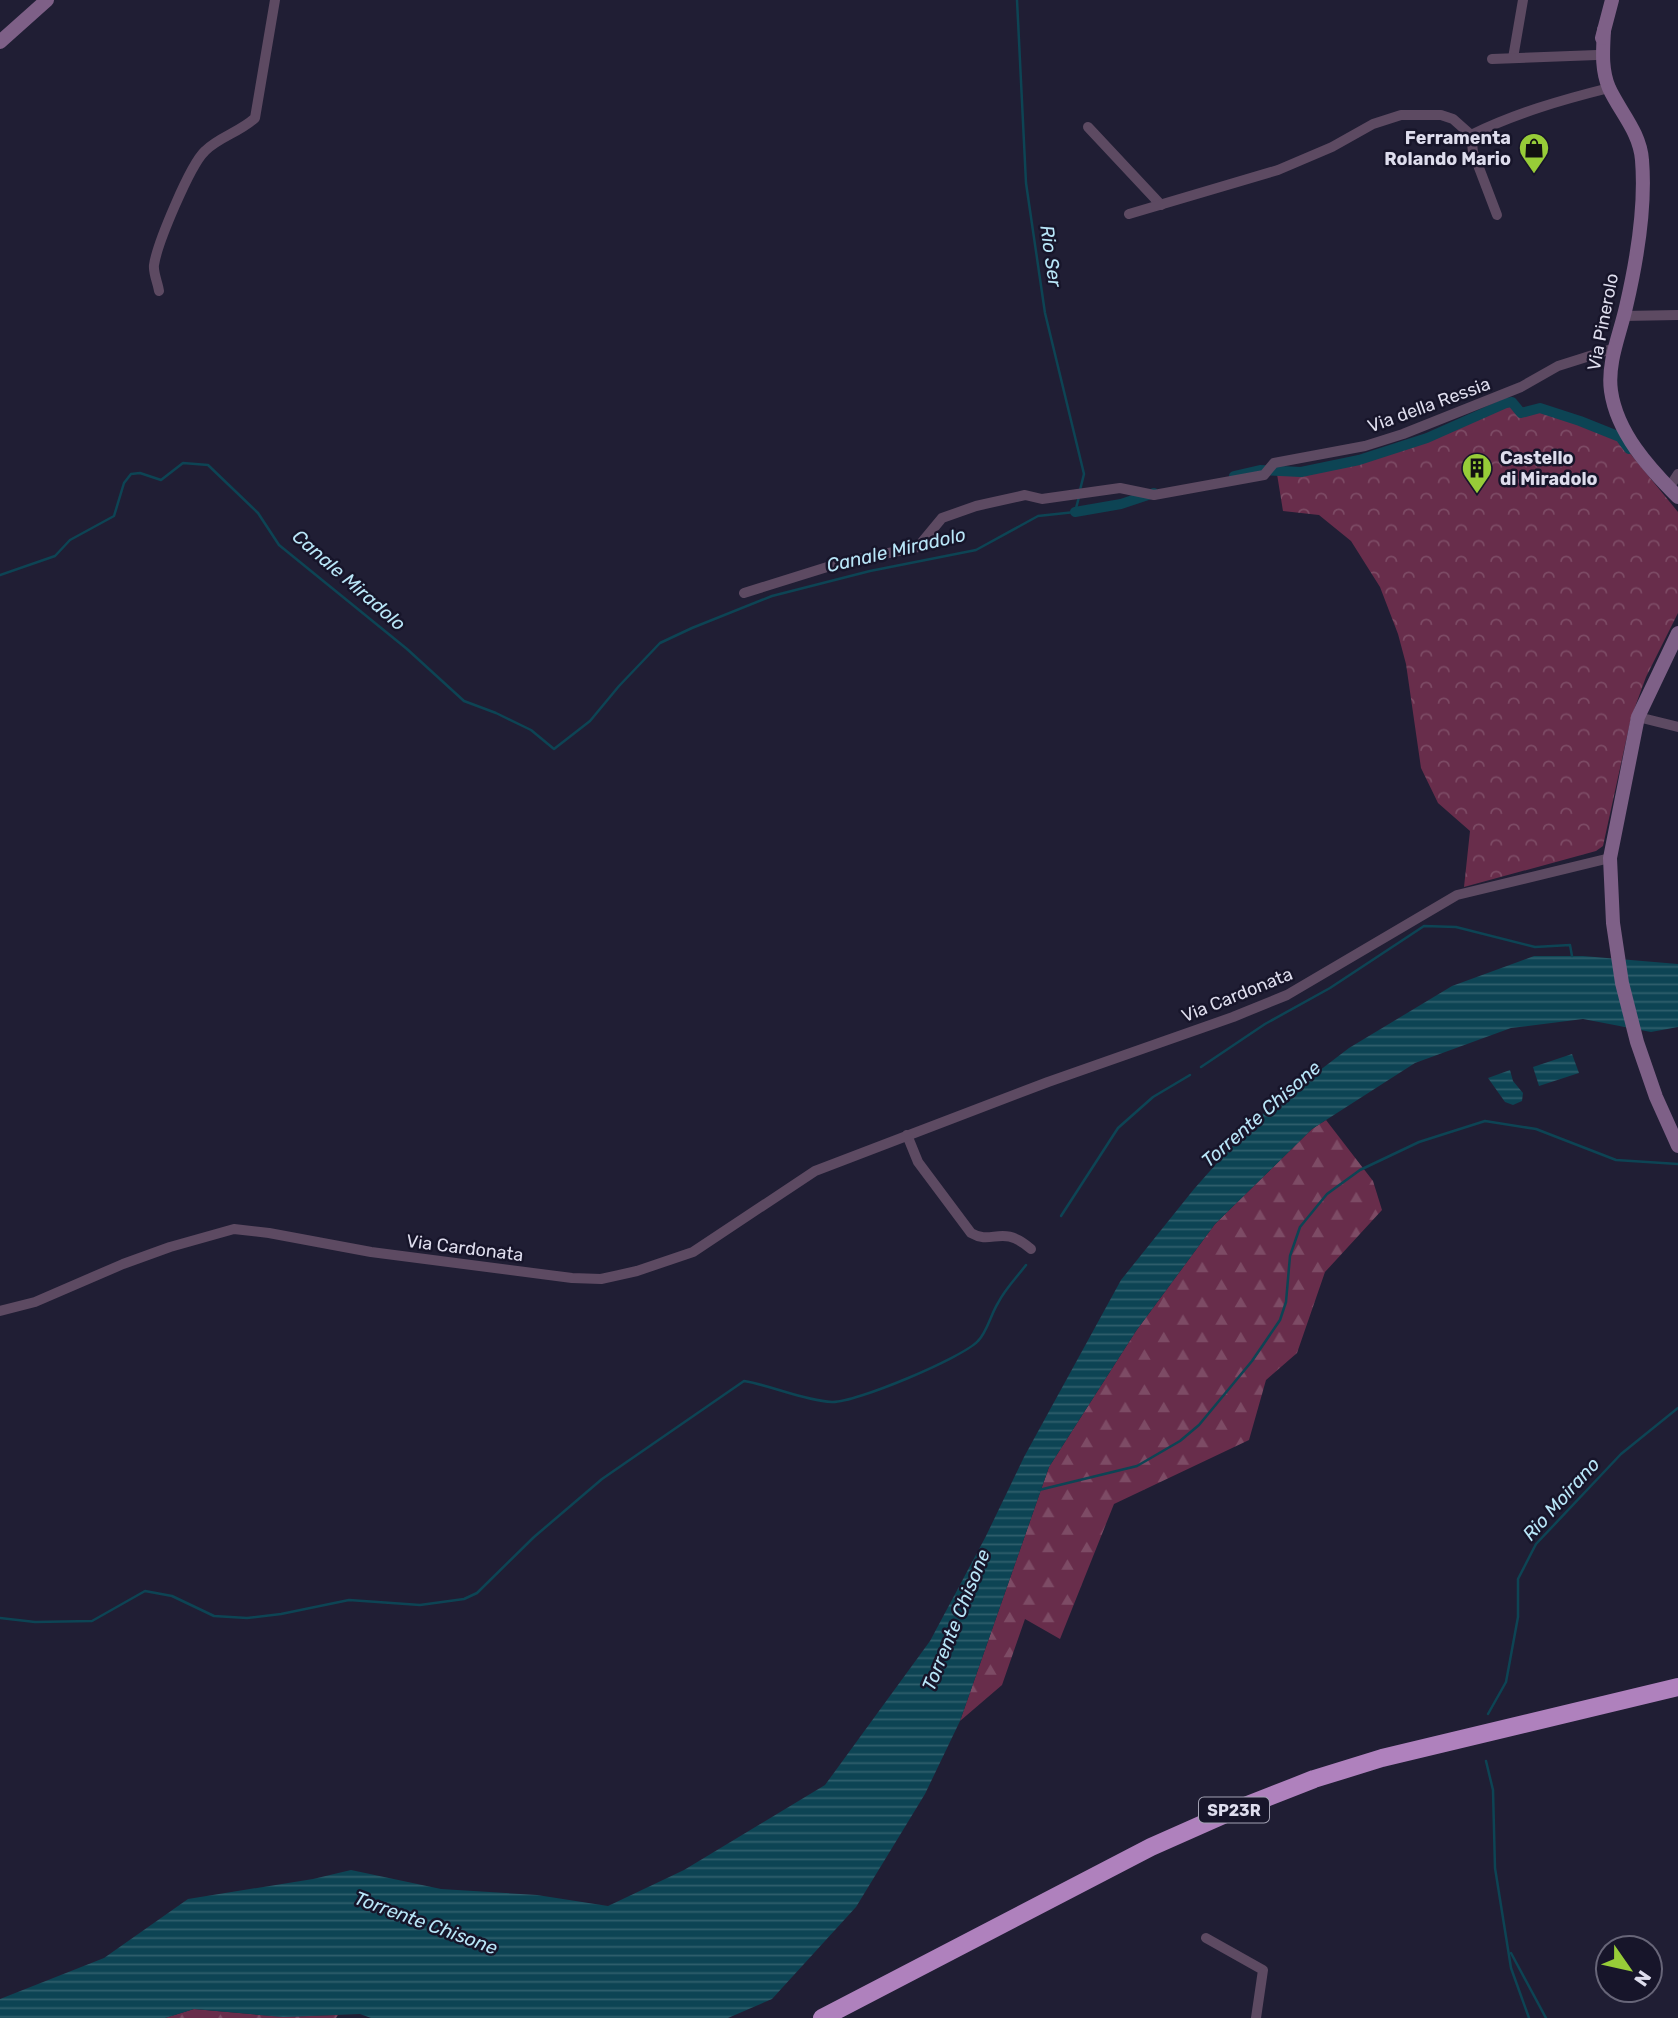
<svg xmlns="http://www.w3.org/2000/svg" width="1678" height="2018" font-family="Rubik,sans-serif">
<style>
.forest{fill:url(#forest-firs)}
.park{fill:url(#park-crowns)}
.water{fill:url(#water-rules)}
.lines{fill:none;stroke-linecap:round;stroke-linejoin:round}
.stream{stroke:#0d4454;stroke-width:2.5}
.canal{stroke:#0d4454;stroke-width:10}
.street{stroke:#5d4a62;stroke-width:10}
.secondary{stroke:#7e6087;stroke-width:14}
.highway{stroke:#af81bd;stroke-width:18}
.labels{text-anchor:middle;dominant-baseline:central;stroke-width:5;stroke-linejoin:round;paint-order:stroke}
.shield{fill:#17152a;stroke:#a2a1b2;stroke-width:2}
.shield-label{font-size:16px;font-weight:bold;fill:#dedded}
.poi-label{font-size:18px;font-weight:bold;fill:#dedded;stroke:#17152a;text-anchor:end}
.street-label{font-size:18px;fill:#dedded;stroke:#17152a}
.water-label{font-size:19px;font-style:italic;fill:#b9e6f8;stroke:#17152a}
</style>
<defs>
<pattern id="forest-firs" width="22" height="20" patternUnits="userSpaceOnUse" patternTransform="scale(1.75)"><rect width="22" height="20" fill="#682d4b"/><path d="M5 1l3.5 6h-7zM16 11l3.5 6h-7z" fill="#7d4b65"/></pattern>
<pattern id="park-crowns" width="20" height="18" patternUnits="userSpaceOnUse" patternTransform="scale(1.75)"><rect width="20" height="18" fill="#682d4b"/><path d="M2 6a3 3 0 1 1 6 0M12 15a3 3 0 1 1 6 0" fill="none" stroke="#7d4b65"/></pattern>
<pattern id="water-rules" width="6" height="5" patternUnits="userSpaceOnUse" patternTransform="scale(1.75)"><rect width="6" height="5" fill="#0d4454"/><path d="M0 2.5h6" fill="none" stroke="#305f6d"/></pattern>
</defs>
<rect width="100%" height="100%" fill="#201e34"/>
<g class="forest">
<polygon points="1326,1120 1373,1181 1382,1210 1325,1272 1297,1353 1266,1380 1249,1440 1114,1504 1060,1639 1025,1619 1002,1685 960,1721 1049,1467 1136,1331 1215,1224 1312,1129"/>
<polygon points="194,2009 283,2017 338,2015 336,2018 165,2018"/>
</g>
<polygon class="park" points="1509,404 1550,414 1619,440 1678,512 1678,613 1646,677 1631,718 1603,846 1596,851 1464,887 1470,831 1438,803 1421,768 1406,664 1398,634 1380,587 1351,541 1319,515 1283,511 1277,474 1365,456 1423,437"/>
<g class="water">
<polygon points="1534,956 1583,956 1678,964 1678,1027 1651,1032 1583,1019 1511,1028 1415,1063 1312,1129 1215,1224 1136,1331 1049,1467 960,1721 925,1794 856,1907 772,1999 728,2018 371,2018 360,2014 283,2017 194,2009 165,2018 0,2018 0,1999 104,1958 188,1899 313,1879 351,1870 441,1889 537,1895 608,1906 684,1870 825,1785 930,1641 986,1536 1024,1457 1121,1280 1194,1189 1256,1119 1349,1048 1452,986"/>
<polygon points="1572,1054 1579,1073 1539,1086 1533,1067"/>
<polygon points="1510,1070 1513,1081 1523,1093 1522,1101 1513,1105 1505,1102 1488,1078"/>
</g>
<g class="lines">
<g class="stream">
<polyline points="1017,0 1026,183 1045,313 1084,474 1080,490"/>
<polyline points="0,575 55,556 70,540 114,516 124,483 131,474 140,473 161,480 183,463 208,465 258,513 279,545 407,649 464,701 496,713 531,730 554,749 590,721 619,686 660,643 692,628 772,596 870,571 976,550 1038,516 1075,512 1079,497"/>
<polyline points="1201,1067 1265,1024 1330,988 1424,926 1456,927 1535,947 1570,945 1572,956"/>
<polyline points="1061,1216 1118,1128 1153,1097 1190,1075"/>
<polyline points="1039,1490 1137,1466 1180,1441 1199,1425 1252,1361 1280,1320 1286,1302 1290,1256 1300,1227 1327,1194 1360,1170 1419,1142 1485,1121 1536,1129 1616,1160 1678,1164"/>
<path d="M0,1618l35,4 57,-1 53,-30 27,5 42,20 33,2 34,-4 68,-14 71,5 44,-6 13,-6 57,-56 68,-58 142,-98c30,5 57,19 88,21 23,1 130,-44 146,-61 9,-9 13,-27 20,-38 7,-14 19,-26 28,-38"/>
<polyline points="1488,1714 1506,1682 1518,1617 1518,1579 1536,1544 1621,1454 1678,1408"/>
<polyline points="1486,1761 1493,1790 1495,1868 1511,1968 1529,2018"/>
<polyline points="1511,1953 1546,2018"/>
</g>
<g class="canal">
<polyline points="1234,476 1260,470 1301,472 1359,460 1427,438 1506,403 1512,402 1521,413 1540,408 1580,421 1620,437 1629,449"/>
<polyline points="1075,512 1121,504 1154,493"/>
</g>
<g class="street">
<polyline points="1513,58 1523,0"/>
<polyline points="1492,59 1597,55"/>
<polyline points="1088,127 1161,205"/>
<polyline points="1471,135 1473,152 1497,215"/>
<path d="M1129,214l149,-44 54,-23 41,-23 28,-9h40l12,4 18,16c45,-22 90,-35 138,-47"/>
<path d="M159,291c-1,-8 -6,-18 -5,-26 3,-21 36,-100 51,-114 14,-14 35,-19 50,-33l20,-118"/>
<polyline points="1623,316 1678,315"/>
<polyline points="1669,488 1678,474"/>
<polyline points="744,593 840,563 918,547 942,518 976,506 1025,495 1042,499 1120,488 1154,495 1264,475 1274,463 1365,446 1403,434 1521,387 1558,366 1615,348"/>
<polyline points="1638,717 1678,727"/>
<path d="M907,1135l11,27 53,71c22,13 30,-10 60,16"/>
<polyline points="0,1311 35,1302 123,1264 170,1247 234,1229 269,1233 371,1252 572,1278 601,1279 637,1271 693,1252 815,1171 1048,1082 1233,1017 1287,995 1457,895 1610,858"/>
<polyline points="1206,1938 1263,1970 1256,2018"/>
</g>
<g class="secondary">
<path d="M1604,30c-1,20 -3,39 5,58 11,24 31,44 33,72 4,48 -5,100 -16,147 -6,27 -19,56 -15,84 6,42 38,77 67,106"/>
<polyline points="1602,38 1612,0"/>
<polyline points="0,42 47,0"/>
<polyline points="1678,633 1638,717 1610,858 1613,923 1622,983 1637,1042 1656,1097 1678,1146"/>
</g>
<polyline class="highway" points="822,2018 1151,1847 1230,1812 1314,1779 1382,1758 1678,1687"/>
</g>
<defs>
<g id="shop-pin" transform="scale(1.575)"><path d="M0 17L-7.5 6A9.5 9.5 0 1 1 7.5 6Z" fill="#97cc38" stroke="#17152a"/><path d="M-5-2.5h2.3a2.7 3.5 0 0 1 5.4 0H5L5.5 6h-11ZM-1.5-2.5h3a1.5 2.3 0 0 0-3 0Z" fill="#111"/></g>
<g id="building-pin" transform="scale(1.575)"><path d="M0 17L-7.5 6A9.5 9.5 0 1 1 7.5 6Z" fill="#97cc38" stroke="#17152a"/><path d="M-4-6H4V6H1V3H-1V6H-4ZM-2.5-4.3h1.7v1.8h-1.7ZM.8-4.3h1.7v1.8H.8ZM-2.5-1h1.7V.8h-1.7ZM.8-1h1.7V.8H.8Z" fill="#111"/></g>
</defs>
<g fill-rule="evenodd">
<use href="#shop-pin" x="1534" y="148"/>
<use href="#building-pin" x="1477" y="468"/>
</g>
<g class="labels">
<rect class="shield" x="1199" y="1797.5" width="70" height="25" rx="5"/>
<g class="shield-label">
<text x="1234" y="1810">SP23R</text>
</g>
<g class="poi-label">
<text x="1511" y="138">Ferramenta<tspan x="1511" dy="21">Rolando Mario</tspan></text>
<text x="1500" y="458" text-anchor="start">Castello<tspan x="1500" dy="21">di Miradolo</tspan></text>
</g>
<g class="street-label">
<text transform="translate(1603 322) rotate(-79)">Via Pinerolo</text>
<text transform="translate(1429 405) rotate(-20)">Via della Ressia</text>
<text transform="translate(1237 995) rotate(-22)">Via Cardonata</text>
<text transform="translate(465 1248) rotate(7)">Via Cardonata</text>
</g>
<g class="water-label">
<text transform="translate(1051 256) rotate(82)">Rio Ser</text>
<text transform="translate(896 550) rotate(-13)">Canale Miradolo</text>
<text transform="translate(349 580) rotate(41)">Canale Miradolo</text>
<text transform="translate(1261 1114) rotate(-41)">Torrente Chisone</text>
<text transform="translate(1561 1499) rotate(-48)">Rio Moirano</text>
<text transform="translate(956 1620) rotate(-68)">Torrente Chisone</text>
<text transform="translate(426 1923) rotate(20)">Torrente Chisone</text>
</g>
</g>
<g transform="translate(1629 1969) rotate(124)"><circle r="33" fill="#17152a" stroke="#676578" stroke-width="2"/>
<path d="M0-5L12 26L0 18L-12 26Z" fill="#97cc38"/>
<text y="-10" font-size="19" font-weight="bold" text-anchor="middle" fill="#dedded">N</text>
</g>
</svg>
